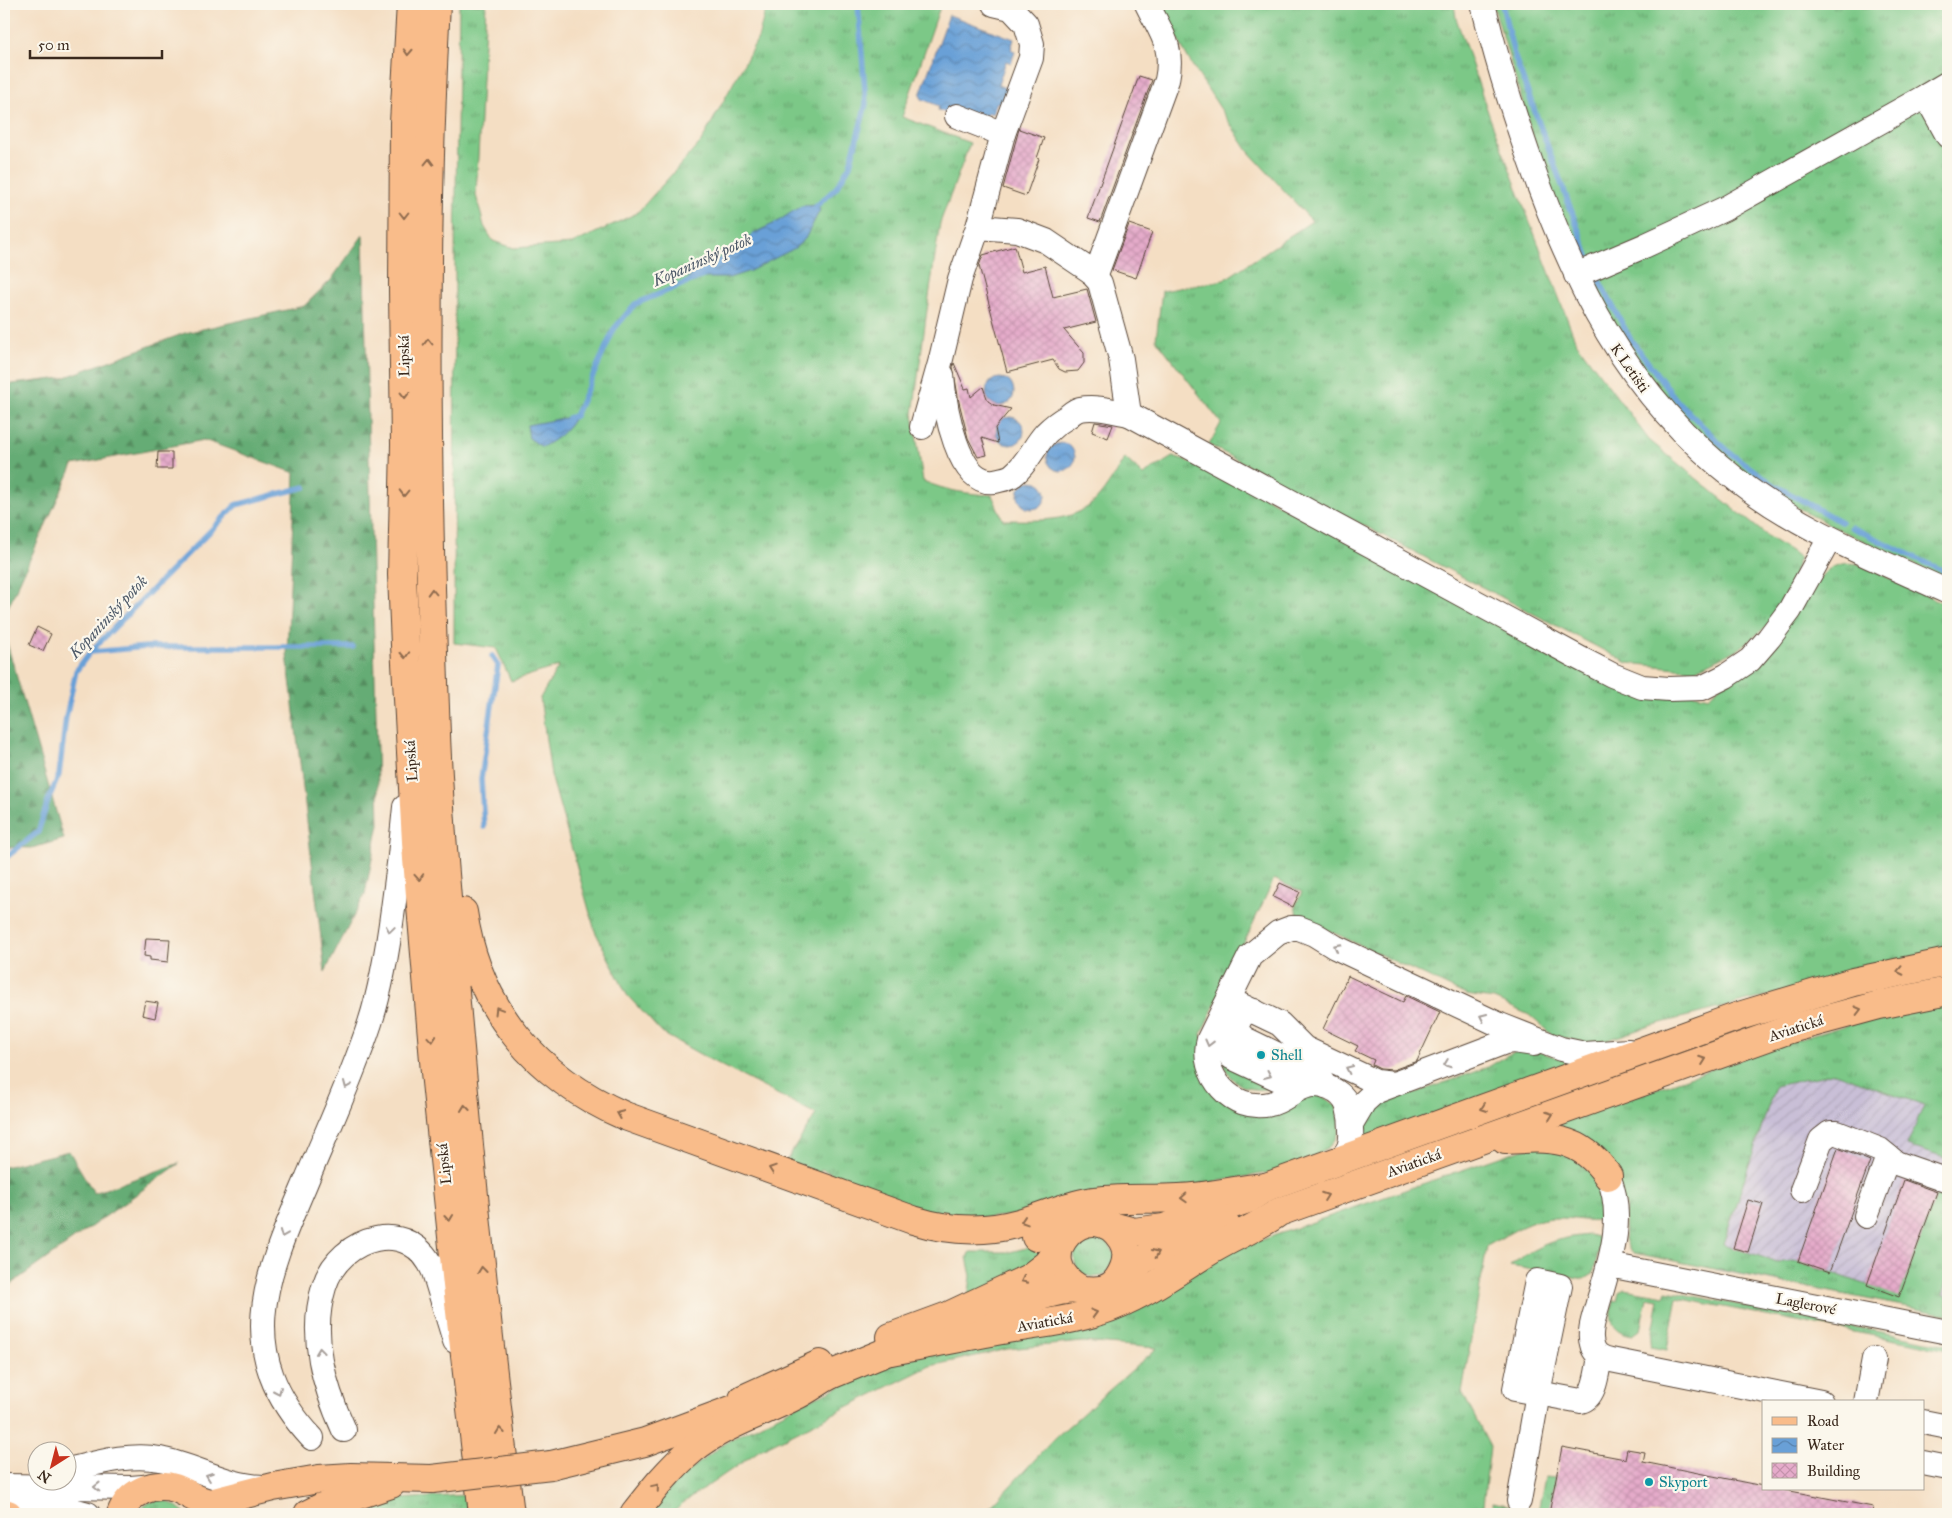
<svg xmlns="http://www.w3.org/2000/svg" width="1952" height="1518" font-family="'IM FELL Great Primer',serif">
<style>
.industrial{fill:url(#industrial-furrows)}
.grass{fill:url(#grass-tufts);stroke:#5c7952}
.forest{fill:url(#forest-firs);stroke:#506b49}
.water{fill:url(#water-waves);stroke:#52657a}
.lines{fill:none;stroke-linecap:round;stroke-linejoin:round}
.stream{stroke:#69a0d7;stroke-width:5.5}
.building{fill:url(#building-cross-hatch)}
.minor-casing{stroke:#574537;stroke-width:26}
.major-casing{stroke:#574537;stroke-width:30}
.highway-casing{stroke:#574537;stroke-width:30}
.minor{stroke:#fff;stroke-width:24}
.major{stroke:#f9bc8a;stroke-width:28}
.highway{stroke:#f9bc8a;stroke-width:28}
.major-bridge-casing{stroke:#574537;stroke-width:30;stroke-linecap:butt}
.major-bridge{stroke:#f9bc8a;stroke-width:28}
.oneway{stroke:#906c4f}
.oneway2{stroke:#a79f9a}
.culture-dot{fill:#0f9aa8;stroke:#fbf7ec;stroke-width:2}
.labels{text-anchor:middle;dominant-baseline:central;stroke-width:4.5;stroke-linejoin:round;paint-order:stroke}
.street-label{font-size:15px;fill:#3b2a1e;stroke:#fbf7ec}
.culture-label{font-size:15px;fill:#0d838f;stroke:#fbf7ec;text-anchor:start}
.water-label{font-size:16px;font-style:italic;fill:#4d5968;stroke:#fbf7ec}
</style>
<defs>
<pattern id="industrial-furrows" width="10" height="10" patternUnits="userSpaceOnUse" patternTransform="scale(1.25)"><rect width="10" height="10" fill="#c9bfd7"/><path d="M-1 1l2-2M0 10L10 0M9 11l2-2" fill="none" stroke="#aea4b8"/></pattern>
<pattern id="grass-tufts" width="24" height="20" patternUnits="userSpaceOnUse" patternTransform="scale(1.25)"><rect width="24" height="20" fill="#7cc887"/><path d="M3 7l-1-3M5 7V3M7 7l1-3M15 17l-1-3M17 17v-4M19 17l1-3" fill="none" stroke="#67a36e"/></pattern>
<pattern id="forest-firs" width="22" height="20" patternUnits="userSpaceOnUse" patternTransform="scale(1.25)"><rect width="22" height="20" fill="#65ac74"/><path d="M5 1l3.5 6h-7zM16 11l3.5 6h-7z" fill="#548c5f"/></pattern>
<pattern id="water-waves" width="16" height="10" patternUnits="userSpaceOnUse" patternTransform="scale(1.25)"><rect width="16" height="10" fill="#69a0d7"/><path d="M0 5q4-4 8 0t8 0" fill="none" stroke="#5883ae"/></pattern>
<pattern id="building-cross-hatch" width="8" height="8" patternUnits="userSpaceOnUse" patternTransform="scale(1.25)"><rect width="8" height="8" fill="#e5abca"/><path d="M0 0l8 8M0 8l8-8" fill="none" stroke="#c593ad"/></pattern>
</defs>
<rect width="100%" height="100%" fill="#fbf7ec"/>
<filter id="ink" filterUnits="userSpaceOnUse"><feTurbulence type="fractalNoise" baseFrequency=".02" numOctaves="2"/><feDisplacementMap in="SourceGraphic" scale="10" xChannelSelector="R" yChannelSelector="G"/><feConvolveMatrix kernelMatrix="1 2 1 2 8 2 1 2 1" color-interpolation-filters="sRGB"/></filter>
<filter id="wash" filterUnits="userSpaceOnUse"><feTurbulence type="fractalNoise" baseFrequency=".0096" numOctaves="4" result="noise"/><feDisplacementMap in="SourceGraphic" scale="20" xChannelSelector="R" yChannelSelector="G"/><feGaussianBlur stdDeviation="1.12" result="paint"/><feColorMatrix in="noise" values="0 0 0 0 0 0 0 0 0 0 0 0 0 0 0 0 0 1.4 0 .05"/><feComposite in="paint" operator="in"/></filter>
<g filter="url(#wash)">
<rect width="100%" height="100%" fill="#f4dec3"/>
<polygon class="industrial" points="1835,1073 1924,1105 1907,1146 1948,1159 1948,1315 1715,1270 1775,1086"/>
<g class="grass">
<path d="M459,4h27l-10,191 8,31 9,15 21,7 58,-4 65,-31 64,-71 57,-104 9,-34h174l-39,113 68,26 -30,80 -13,87 -14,104 10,67c24,10 44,13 69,14l11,25c31,0 69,4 93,-20 11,-12 20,-28 29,-42l18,17 31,-19 67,28 342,187 126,26 117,-126c11,-7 19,-9 32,-7l90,41v345l-299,76 -56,19 -41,-10 -23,-20 -35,-16 -28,-4 -168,-79 -3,-9 7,-15 -28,-13 -73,155 18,65 97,-6 20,12c1,5 3,11 4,16 1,33 -43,43 -67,51l-257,43 -67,6 -119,-40 2,-8 -11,-4 -3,8 -35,-11 33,-52 -102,-52 -52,-29 -35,-38 -32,-64 -44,-156 -11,-77 19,-32 -48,15 -15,-33 -42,-5 1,-387z"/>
<polygon points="1158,4 1454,4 1456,18 1490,118 1576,342 1649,440 1770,538 1800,557 1789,587 1766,627 1739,649 1695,670 1628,663 1209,445 1221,423 1156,339 1162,291 1224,280 1312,221 1248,151 1192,65"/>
<polygon points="1493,4 1948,4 1948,580 1840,530 1776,496 1744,473 1685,421 1633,357 1591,284 1542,167"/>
<path d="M1948,1003v156l-41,-13 17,-41 -89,-32 -60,13 -52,158 54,18 21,-1 101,35 40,-110 9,4v87l-6,17 6,2v19l-314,-62c-14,-9 -9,-33 -8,-48l-79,-78 239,-84 78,-23z"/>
<polygon points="1522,1050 1533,1050 1565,1060 1566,1065 1362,1140 1359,1127 1368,1109 1391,1096 1407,1096 1488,1067 1510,1054"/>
<path d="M1220,1056l61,29c-30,11 -51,2 -61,-29z"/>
<path d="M1531,1146l37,6 28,26 8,20 -1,21c-14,4 -32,-2 -47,-1 -25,0 -47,16 -69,28l-25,146 28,55 -8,67h-498l71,-76 102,-90 -75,-6 -75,7 -77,17 -170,84 -77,53 -11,11h-25l35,-38 44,-34 76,-39 100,-43 59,-15z"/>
<path d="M1589,1235l13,3 -9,36 -8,5 -75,-13c26,-21 46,-28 79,-31z"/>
<path d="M1091,1236l14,2 11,18 -11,19c-23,8 -38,-11 -27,-32z"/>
<polygon points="1030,1247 1048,1252 968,1300 971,1276 967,1257 970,1252 1010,1252"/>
<path d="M1624,1289l41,7 2,-5 281,54v5l-271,-52 -10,52 -17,-3 9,-47 -12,-2 -7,32 -7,5c-23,-4 -24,-14 -19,-35l3,1 2,-8z"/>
<polygon points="1545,1477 1556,1478 1549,1514 1502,1514 1493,1512 1492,1502 1538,1511"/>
<polygon points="467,1495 468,1514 334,1514 367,1504 398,1499"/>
<path d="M162,1500c10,3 16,6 23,14h-49c6,-10 14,-13 26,-14z"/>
</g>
<g class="forest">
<polygon points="363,235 379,824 365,894 325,972 287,654 295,473 204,440 73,465 4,616 4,385 63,378 185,333 304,306 331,280"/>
<polygon points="4,633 64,839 32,848 4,847"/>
<polygon points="69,1151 94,1193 180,1163 4,1289 4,1167"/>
</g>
<g class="water">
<polygon points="949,15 1014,39 1011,49 1015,52 1011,63 1006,61 998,85 1010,90 1005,105 997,102 992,114 988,112 986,117 953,115 938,110 939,106 922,99 920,95"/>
<polygon points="817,205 820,210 805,239 795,248 750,271 729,278 687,278 699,267 713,262 738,247 754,233 777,222 801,206"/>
<circle cx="1000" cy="392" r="14"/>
<path d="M575,416c-8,15 -18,23 -33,31l-13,-9 -2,-13z"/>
<circle cx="1010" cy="431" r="14"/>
<circle cx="1061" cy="457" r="14"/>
<circle cx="1032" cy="495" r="14"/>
</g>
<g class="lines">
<g class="stream">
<polyline points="1502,4 1514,55 1591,264"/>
<polyline points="812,210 836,188 850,165 866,104 858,4"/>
<polyline points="1595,273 1631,340 1678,402 1730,453 1774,485 1841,522"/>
<polyline points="568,418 575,416 614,329 635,304 703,276"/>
<polyline points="1851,527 1948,573"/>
<polyline points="91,652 147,647 353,647"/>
<polyline points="484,827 481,779 498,665 492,656"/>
<polyline points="4,859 38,832 49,798 59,775 66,717 76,671 90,652 236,505 305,487"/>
</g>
</g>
<g id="blocks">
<g class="building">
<polygon points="1139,76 1152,80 1100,222 1088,218"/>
<polygon points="1019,129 1044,138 1037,158 1039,159 1026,196 1003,188"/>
<polygon points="1129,224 1152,232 1136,278 1112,270"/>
<polygon points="1015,246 1022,272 1045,266 1053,297 1087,289 1096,322 1064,330 1084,353 1084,363 1078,371 1065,372 1059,369 1053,360 1007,372 979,266 983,255"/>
<polygon points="954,363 965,389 969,388 971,397 983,387 988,401 994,405 1011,409 995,428 998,443 982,438 987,455 978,457 968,438 959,402 953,367"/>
<polygon points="1095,422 1113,425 1108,438 1092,432"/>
<polygon points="158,452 172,452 172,469 157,469"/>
<polygon points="37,627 51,634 43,651 29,645"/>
<polygon points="1280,883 1300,892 1293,907 1273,897"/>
<polygon points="146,938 170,939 168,962 150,960 150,957 144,956"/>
<polygon points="1348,976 1403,1002 1406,996 1440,1012 1417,1061 1393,1070 1380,1069 1372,1065 1374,1060 1355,1051 1358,1046 1323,1029"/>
<polygon points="145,1001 158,1003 155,1018 142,1015"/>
<polygon points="1838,1148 1870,1161 1830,1272 1798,1261"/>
<polygon points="1904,1180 1937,1192 1899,1297 1867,1285"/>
<polygon points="1748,1200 1763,1204 1748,1252 1733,1248"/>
<polygon points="1562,1447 1625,1459 1627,1449 1645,1452 1643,1462 1763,1486 1763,1489 1780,1489 1873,1507 1872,1514 1549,1514"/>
</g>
</g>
</g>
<g filter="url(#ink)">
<use href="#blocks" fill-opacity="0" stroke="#574537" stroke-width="1"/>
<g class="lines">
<g class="minor-casing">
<g id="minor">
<path d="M1483,4c12,50 27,99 44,148 45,130 100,243 211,329 63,49 138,78 210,111"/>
<polyline points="1926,96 1948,83"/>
<polyline points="957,116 1003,134"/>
<polyline points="978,227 1017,230 1046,241 1092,272 1100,283 1121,359 1129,414 1579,658 1612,675 1642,687 1669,689 1702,688 1726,676 1750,660 1769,638 1790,610 1830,538"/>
<polyline points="1576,275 1644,246 1724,209 1926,96 1948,136"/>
<path d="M1095,277l72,-197c7,-34 -6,-47 -20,-76"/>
<path d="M942,375c2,27 15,118 57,105 5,-1 10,-2 14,-5 15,-12 21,-29 33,-42 6,-6 14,-12 21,-16 4,-3 8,-7 13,-8 16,-3 33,2 49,5"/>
<polyline points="922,427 940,363 960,279 978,227 1003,134 1031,58 1032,44 1026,24 1011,8 994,4"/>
<polyline points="1225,1007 1230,1003 1236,1003 1280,1024 1304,1048 1376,1082 1394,1084"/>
<path d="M1254,1011l-11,2 -17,32 5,12 45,21 4,1c11,-6 24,-15 36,-5 4,3 6,9 10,13"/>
<polyline points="1236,1024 1237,1032 1245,1039 1309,1070"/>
<polyline points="1351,1124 1364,1102 1376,1091 1505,1042 1513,1041 1534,1044"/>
<path d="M1336,1162c13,-9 16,-18 15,-32 0,-8 -1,-16 -3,-23 -5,-17 -29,-26 -44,-20 -12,4 -22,15 -34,17 -38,9 -71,-30 -61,-65l41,-83 28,-23 13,-5h8l15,6 21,13 165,78 61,24 24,5 44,-3"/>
<path d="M1608,1176c18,41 2,86 -10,127 -3,12 -10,28 -6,41 2,10 9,14 19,16l210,42"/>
<polyline points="1802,1190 1821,1140 1830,1133 1837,1133 1880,1150 1896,1163 1948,1181"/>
<polyline points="1866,1216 1888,1157"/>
<polyline points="1609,1265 1948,1332"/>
<polygon points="1537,1281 1560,1286 1538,1393 1515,1389"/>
<polyline points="1866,1402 1874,1359"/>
<polyline points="1923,1422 1948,1427"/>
<path d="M344,1430c-20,-44 -35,-94 -20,-143 15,-51 87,-72 110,-15l21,69"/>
<path d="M312,1438c-80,-85 -47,-161 -7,-254 22,-53 47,-106 65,-161 12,-37 18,-76 23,-114 5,-34 9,-68 12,-102"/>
<polyline points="1923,1463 1948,1468"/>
<path d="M68,1470c29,-7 61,-17 92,-11 36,7 66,27 104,28"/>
<polyline points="4,1486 131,1488 154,1486"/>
<polyline points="13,1498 51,1504 88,1514"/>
<path d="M1519,1501l19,-108 43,8c15,-4 16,-31 19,-44"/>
</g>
</g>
<g class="major-casing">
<g id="major">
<path d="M1505,1140c45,-3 75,-5 103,36"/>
<polyline points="1101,1223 1134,1232 1164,1228 1248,1199 1266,1187 1739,1016 1853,982 1948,962"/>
<polyline points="1117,1281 1144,1259 1161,1251 1227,1227"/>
<path d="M967,1322c30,-9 68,-28 98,-32 18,-3 40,8 53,-11 8,-12 12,-26 4,-39 -31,-51 -103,20 -38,51"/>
<polyline points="891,1337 948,1316 1029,1278 1047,1264 1059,1247"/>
<path d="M891,1351c39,-7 77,-15 116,-22 31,-5 63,-8 93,-18 39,-12 78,-41 113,-62 22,-13 45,-22 66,-37l511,-183 89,-24 69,-14"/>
<polyline points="806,1381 830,1375 908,1343"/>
<polyline points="743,1399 820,1364"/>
<polyline points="551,1465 645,1442 766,1397"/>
<path d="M121,1514c7,-21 32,-33 54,-26 12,4 21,13 35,15l63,-16 46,-8 32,-2 81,2"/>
</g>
</g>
<g class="highway-casing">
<g id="highway">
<polyline points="411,4 404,123 403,291 405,444 402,575 405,645 417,859 435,1072 457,1285 483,1514"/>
<path d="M436,4c-13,243 -10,487 0,730 3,86 12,172 19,258 15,174 33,349 55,522"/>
<path d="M463,912c14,97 74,166 162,204l288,104c35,11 70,13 106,3 23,-6 45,-17 69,-21 30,-5 61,-2 91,-4 30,-1 58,-9 87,-11"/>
<polyline points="1036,1237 1083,1223"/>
<polyline points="4,1513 8,1514"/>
<polyline points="308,1514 322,1507 391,1484"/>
<path d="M634,1514c18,-23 36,-46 59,-65 31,-25 70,-36 104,-54 12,-6 22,-14 33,-20"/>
</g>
</g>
<use href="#minor" class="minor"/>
<use href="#major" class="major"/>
<use href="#highway" class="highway"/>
<g class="major-bridge-casing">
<polyline id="major-bridge" points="432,1479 551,1465"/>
</g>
<use href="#major-bridge" class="major-bridge"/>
</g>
<defs><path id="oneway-chevron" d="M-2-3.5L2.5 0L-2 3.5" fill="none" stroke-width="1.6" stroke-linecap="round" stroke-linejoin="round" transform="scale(1.25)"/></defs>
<g class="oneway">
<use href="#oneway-chevron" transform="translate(408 52) rotate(93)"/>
<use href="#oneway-chevron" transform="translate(429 162) rotate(-89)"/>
<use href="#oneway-chevron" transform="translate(404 215) rotate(90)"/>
<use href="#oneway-chevron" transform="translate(428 342) rotate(-91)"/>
<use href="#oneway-chevron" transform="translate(405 395) rotate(89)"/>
<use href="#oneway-chevron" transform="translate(404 493) rotate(91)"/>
<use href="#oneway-chevron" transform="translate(432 592) rotate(-92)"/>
<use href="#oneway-chevron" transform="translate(405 655) rotate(87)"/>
<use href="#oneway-chevron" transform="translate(419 877) rotate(86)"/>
<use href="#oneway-chevron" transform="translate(1900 971) rotate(168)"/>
<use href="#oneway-chevron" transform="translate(498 1010) rotate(-121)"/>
<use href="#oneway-chevron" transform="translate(1858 1010) rotate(-14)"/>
<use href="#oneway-chevron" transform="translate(432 1039) rotate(85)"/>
<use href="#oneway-chevron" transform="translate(1703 1060) rotate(-20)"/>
<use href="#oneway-chevron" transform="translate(465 1108) rotate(-96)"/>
<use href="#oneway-chevron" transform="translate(1484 1108) rotate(160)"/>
<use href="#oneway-chevron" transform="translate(620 1114) rotate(-157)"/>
<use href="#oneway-chevron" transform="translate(1550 1115) rotate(-20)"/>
<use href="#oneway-chevron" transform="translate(772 1169) rotate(-161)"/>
<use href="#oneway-chevron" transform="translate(1325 1196) rotate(-20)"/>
<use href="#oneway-chevron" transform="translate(1184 1198) rotate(177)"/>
<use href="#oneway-chevron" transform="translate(449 1218) rotate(84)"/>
<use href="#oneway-chevron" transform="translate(1024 1221) rotate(162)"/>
<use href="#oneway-chevron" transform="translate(1156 1253) rotate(-25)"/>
<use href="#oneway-chevron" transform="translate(482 1270) rotate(-96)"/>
<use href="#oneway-chevron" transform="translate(1024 1280) rotate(154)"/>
<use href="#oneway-chevron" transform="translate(1094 1313) rotate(-16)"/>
<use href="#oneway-chevron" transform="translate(500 1431) rotate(-97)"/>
<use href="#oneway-chevron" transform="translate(656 1487) rotate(-50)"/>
</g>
<g class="oneway2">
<use href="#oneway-chevron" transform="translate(390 929) rotate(98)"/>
<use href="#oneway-chevron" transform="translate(1337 947) rotate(-152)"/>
<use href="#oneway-chevron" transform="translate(1483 1017) rotate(-155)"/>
<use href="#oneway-chevron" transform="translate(1209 1043) rotate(104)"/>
<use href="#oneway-chevron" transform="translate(1447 1064) rotate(159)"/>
<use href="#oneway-chevron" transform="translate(1349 1069) rotate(-155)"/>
<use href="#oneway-chevron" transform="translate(1268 1075) rotate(24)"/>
<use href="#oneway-chevron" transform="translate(347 1085) rotate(113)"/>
<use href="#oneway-chevron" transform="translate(283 1234) rotate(112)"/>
<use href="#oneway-chevron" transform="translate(320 1351) rotate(-96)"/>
<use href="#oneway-chevron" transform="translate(278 1391) rotate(66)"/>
<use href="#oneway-chevron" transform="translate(209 1476) rotate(-160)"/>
<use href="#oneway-chevron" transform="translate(97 1487) rotate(-179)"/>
</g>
</g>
<g class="culture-dot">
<circle cx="1261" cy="1055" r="5"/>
<circle cx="1649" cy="1482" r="5"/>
</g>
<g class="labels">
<g class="street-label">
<text transform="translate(404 356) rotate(-91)">Lipská</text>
<text transform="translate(1630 368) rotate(55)">K Letišti</text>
<text transform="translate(411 761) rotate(-94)">Lipská</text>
<text transform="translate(1796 1028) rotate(-18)">Aviatická</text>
<text transform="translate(1414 1163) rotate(-20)">Aviatická</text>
<text transform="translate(444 1164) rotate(-96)">Lipská</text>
<text transform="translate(1806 1304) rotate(11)">Laglerové</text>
<text transform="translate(1045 1322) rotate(-10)">Aviatická</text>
</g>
<g class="culture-label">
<text x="1271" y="1055">Shell</text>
<text x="1659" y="1482">Skyport</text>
</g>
<g class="water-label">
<text transform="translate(702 260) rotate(-24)">Kopaninský potok</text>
<text transform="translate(108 617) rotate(-47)">Kopaninský potok</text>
</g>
</g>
<rect width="1952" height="1518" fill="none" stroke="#fbf7ec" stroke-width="20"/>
<rect x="1762" y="1400" width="162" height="90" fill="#fbf7ec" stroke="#aea59a"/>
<rect x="1772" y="1417" width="25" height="8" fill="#f9bc8a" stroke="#aea59a"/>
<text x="1807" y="1426" font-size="15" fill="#3b2a1e">Road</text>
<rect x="1772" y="1438" width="25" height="15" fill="url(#water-waves)" stroke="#aea59a"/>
<text x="1807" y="1450" font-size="15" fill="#3b2a1e">Water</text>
<rect x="1772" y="1463" width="25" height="15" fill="url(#building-cross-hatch)" stroke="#aea59a"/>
<text x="1807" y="1476" font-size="15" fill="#3b2a1e">Building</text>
<g transform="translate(52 1466) rotate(216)"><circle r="24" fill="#fbf7ec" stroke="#aea59a"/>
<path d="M0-4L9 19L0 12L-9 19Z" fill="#c8321e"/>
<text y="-8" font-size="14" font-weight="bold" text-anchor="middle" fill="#3b2a1e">N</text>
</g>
<path d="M30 50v8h132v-8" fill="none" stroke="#3b2a1e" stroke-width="2.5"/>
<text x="38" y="50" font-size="15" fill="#3b2a1e" stroke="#fbf7ec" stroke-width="4" paint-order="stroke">50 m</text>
</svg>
